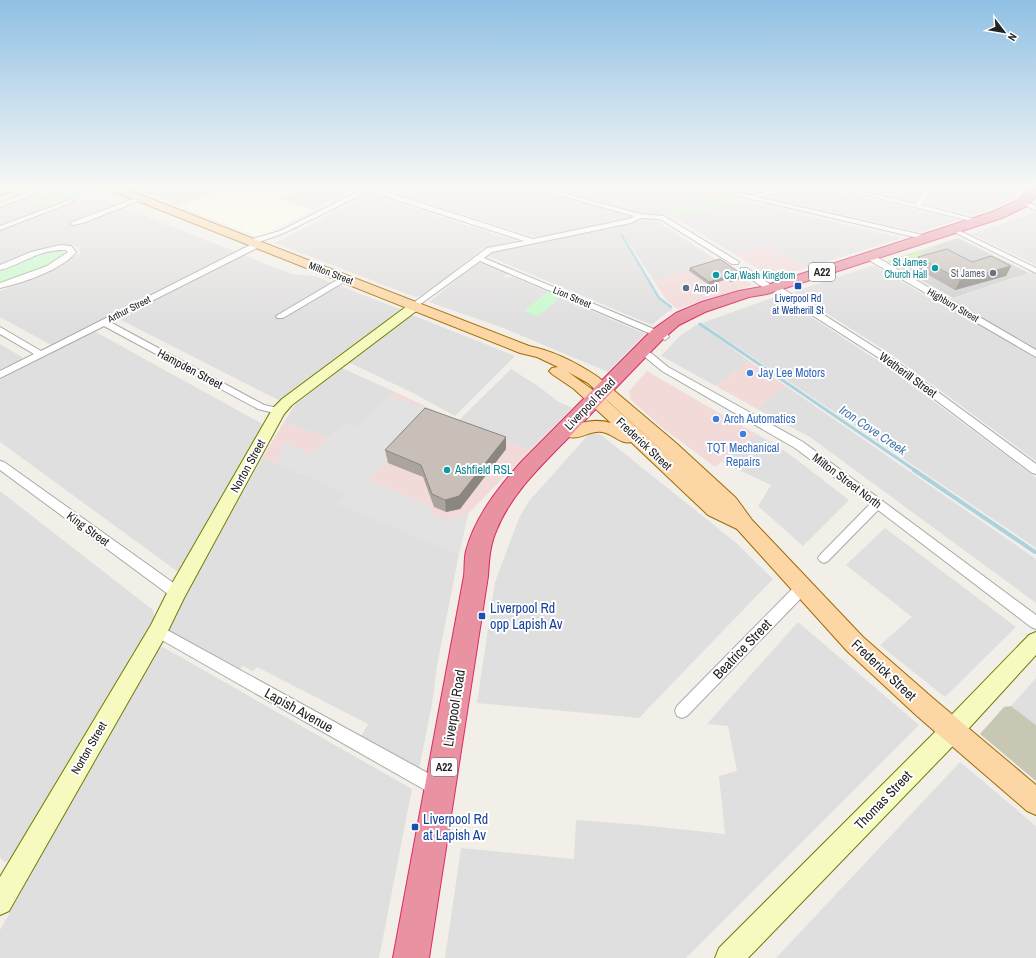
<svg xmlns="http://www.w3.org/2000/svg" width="1036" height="958" font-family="'Archivo Narrow',sans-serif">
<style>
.residential{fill:#e0dfdf}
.commercial{fill:#f2dad9}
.education{fill:#ffffe5}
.religious{fill:#d0d0d0}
.construction{fill:#c7c7b4}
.grass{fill:#cdebb0}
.park{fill:#c8facc}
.parking{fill:#e2e2e2}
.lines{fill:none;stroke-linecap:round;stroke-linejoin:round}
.stream-far2{stroke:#aad3df;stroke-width:2.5}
.stream-far1{stroke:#aad3df;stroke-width:3}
.stream{stroke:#aad3df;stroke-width:4}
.street-casing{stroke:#a9a9a9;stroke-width:2}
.secondary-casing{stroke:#707d05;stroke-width:2}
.primary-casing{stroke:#a06b00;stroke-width:2}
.highway-casing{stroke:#dc2a67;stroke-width:2}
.street{fill:#fff;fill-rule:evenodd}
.secondary{fill:#f7fabf;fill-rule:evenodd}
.primary{fill:#fcd6a4;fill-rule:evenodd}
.highway{fill:#e892a2;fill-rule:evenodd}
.wall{fill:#aba49e}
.shaded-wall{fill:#8b8681}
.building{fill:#c7bfb8;stroke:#8b8681}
.culture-dot{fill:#0f9aa8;stroke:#fff;stroke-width:1.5}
.worship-dot{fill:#6b7280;stroke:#fff;stroke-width:1.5}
.transit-dot{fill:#1a4fb4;stroke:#fff;stroke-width:1.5}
.service-dot{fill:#5c6f8a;stroke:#fff;stroke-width:1.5}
.shop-dot{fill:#3f7fe0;stroke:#fff;stroke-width:1.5}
.labels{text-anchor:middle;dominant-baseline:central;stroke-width:4;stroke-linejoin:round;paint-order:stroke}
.far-culture-label{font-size:10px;fill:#0d838f;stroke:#fff;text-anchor:end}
.far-street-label{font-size:10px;fill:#222;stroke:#fff}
.far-worship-label{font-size:10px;fill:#5b616d;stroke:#fff;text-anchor:end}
.far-service-label{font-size:10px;fill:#4e5e75;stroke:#fff;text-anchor:start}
.far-transit-label{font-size:10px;fill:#164399;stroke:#fff}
.shield{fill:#fff;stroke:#646464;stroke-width:1}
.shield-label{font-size:11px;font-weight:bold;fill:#222}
.street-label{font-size:12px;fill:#222;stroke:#fff}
.shop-label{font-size:12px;fill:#366cbe;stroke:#fff;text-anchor:start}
.culture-label{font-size:12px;fill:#0d838f;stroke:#fff;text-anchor:start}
.water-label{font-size:13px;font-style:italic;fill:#4a7aab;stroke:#fff}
.near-transit-label{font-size:14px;fill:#164399;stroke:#fff;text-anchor:start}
.near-street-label{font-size:14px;fill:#222;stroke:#fff}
</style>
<rect width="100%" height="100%" fill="#f2efe9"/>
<g class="residential">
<polygon points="130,188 225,188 180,206"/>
<polygon points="283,188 349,188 354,189 312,210 280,199 294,192"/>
<polygon points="384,188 774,188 728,199 536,237 382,189"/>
<polygon points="796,188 826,188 958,220 920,232 765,197"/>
<polygon points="857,188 923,188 913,201"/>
<polygon points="937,188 1021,188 1002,205 974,215 926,204"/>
<polygon points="369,195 372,195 516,241 483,248 443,280 420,296 415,297 275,243"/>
<polygon points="99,198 234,251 233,253 51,345 0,317 0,291 45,273 80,253 79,248 72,245 55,246 23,255 0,265 0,229 76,201"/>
<polygon points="28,199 47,208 0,226 0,209"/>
<polygon points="745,201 902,238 806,268 768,246 736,255 674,217 676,215"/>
<polygon points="1036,210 1036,265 972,234 1034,213"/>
<polygon points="654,219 719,262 654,281 623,234 619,234 658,299 673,310 667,312 652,325 488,256 493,252"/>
<polygon points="242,256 246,256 292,274 315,276 402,310 280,401 119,319"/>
<polygon points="479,262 507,274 504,277 507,278 511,276 548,292 525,311 538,316 560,297 645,334 608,372 501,327 429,302"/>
<polygon points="871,266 875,266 938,303 1036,271 1036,461 891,354 793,292"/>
<polygon points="777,296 781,297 889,368 1036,478 1036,548 702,323"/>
<polygon points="412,315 515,356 455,416 411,392 348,362"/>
<polygon points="698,324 749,361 716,386 661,356 681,335"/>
<polygon points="94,331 266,426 181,574 0,442 0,380"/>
<polygon points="0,344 22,357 21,360 0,370"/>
<polygon points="342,368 395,392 356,427 345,423 328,438 284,422 295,405"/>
<polygon points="511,369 538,386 559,402 572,408 530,450 455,424"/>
<polygon points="786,386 1036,559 1036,603 810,437 757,409"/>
<polygon points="589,434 600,434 735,542 773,579 639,718 477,703 495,582 519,518 529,501"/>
<polygon points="757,434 788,453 849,500 803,546 758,506 771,485 722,462"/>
<polygon points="262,458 348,493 338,504 459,554 437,666 432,704 419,769 361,736 368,724 257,667 253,671 243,666 239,670 167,630"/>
<polygon points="0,491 153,610 155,619 18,857 4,862 0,857"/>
<polygon points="885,528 1016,627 945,697 880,645 912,617 846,565"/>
<polygon points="798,622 919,725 686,958 445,958 461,848 574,859 576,820 641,825 725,834 719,776 737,771 728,726 707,724"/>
<polygon points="163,647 412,789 379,958 0,958 0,930 156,648"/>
<polygon points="1036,678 1036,725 1011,706"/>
<polygon points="960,762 1036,826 1036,958 776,958"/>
</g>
<g class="commercial">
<polygon points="768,246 806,268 773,279 736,255"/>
<polygon points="719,262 753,285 677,309 665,298 654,281"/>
<polygon points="749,361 786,386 757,409 716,386"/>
<polygon points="647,371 738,424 757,434 715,467 660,426 631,400 629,391"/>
<polygon points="395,392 438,412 433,416 530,450 468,514 459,554 338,504 348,493 262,458 284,422 328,438 345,423 356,427"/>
</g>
<polygon class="education" points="225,188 283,188 295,192 280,199 312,210 261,235 256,236 180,206"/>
<polygon class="religious" points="958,238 1029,273 953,298 887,261"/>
<polygon class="construction" points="1011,706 1036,725 1036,781 980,734 1004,707"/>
<polygon class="grass" points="933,246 937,248 923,251 924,253 920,254 925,257 895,266 887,261"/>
<g class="park">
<polygon points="51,188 93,188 100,189 47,208 28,199 44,194"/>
<polygon points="733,198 745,201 677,215 674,217 655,214"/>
<polygon points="56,250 64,252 63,258 50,265 0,284 0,272 14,265"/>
<polygon points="548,292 560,297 538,316 524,311"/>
</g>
<polygon class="parking" points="392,396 434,410 369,480 433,507 428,513 443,520 468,514 459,553 338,504 348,493 276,463 282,447 285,443 311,454 345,423 356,427"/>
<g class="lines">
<polyline class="stream-far2" points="621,234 659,298 671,307"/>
<polyline class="stream-far1" points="700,324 916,471"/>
<polyline class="stream" points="914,470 1035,552"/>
<g class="street-casing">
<g id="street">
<polygon points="32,188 39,188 31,195 0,207 0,203 27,193"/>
<polygon points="362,188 374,188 533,239 629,219 634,216 534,188 543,188 640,214 664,216 739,262 738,264 732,264 660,219 641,218 631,223 492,252 484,258 668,335 669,337 665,340 480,261 415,308 411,306 412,304 487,248 524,241 369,191 284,233 259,242 262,244 261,246 110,322 264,405 282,409 283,411 282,413 278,414 258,409 104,326 0,378 0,371 34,354 0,334 0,327 41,351 252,244 249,244 249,240 280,231 363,189"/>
<path d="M705,188c15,-1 28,6 43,7 11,1 27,-7 40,-7l-1,1 -30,8 170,39 4,2 -4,2z"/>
<polygon points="838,188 848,188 915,204 927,188 933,188 921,205 982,221 979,223"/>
<polygon points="141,196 144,198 143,199 83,223 73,225 70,223"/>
<polygon points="70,200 75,201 0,230 0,226"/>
<polygon points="1023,201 1036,206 1036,210 1021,204 1020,203"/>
<polygon points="954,228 1036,268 1036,273 952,231 952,229"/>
<path d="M60,245l11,1 5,6c-14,18 -54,31 -76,36v-5l47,-17 21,-14 -2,-2c-28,-1 -42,14 -66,20v-5l31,-13z"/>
<polygon points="867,255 873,255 1036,350 1036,357 867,259"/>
<polygon points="741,268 747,268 771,285 777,285 893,359 1036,464 1036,474 1032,473 887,363 773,290 767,290 741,272"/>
<polygon points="342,277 345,277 349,279 283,318 277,318 276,316"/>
<polygon points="648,352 651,353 668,367 803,442 1036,615 1036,629 1031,627 878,510 828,561 824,563 820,561 818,558 820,555 870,504 795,448 662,371 645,357 644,355"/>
<polygon points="0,461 4,462 182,589 183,593 182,597 177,598 172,597 0,470"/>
<polygon points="802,583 807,584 808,588 807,592 687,716 682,718 677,716 675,711 677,706 797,584"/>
<polygon points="158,625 444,782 446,788 444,794 438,796 432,794 153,635 151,631 153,627"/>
</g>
</g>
<g class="secondary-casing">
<g id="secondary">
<polygon points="0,188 24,188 19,191 0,194"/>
<polygon points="415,302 419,303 421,306 419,309 292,405 284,414 184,598 165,637 9,911 0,915 0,877 151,625 170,587 273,408 282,399 411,303"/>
<polygon points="1036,632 1036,655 949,750 748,958 715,958 719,948 933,734 1029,635"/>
</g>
</g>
<g class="primary-casing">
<path id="primary" d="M109,188h14l406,158c25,5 48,17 69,31l78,66 60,55 16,22 111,117 72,63 101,85v30l-9,-4 -110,-95 -70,-65 -110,-122 -29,-14 -77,-73c-10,3 -19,-9 -29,-10 -12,-2 -21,8 -33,5l-2,-4c7,-13 32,-14 44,-10l-37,-34 -22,-15 -3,-3 3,-3 6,-1 -21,-10 -17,-4 -410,-163zM568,372l20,11 98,90 -78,-72z"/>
</g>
<g class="highway-casing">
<path id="highway" d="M1030,188h6v8l-9,10 -25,12 -235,76 -18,3 -44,15 -26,13 -15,13c-31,32 -62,64 -92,96 -27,28 -60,58 -75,95 -7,15 -8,30 -9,47l-59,382h-36l71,-382c1,-8 0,-17 2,-25 9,-34 32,-63 55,-89l131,-132 24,-17 26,-11 37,-11 22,-4 231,-75 27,-12z"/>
</g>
<use href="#street" class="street"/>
<use href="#secondary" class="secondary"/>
<use href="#primary" class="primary"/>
<use href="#highway" class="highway"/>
</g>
<g class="wall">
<polygon points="918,257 972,262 1011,266 1006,276 955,290 914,267"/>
<polygon points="690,268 743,278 730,282 727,279 709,285 689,271"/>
<polygon points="506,449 460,509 446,512 434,507 423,477 388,463 385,450"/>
</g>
<g class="shaded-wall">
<polygon points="1011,266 1006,276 955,290 960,280"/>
<polygon points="743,275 743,278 730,282 731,279"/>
<polygon points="728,276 727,279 709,285 709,282"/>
<polygon points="506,437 506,449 460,509 446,512 445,500"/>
</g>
<g class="building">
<polygon points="947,249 972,262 991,256 1011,266 960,280 918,257"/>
<polygon points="720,259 743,275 731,279 728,276 709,282 690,268"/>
<polygon points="425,408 506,437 459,496 445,500 432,494 421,465 385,450"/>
</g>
<linearGradient id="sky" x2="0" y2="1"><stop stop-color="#8fc0e4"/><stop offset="0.58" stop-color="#f9f8f5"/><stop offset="1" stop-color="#f9f8f5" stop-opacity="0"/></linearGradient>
<rect width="1036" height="322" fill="url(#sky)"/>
<g class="culture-dot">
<circle cx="935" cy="268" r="4"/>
<circle cx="716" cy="275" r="4"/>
<circle cx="447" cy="470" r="4"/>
</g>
<circle class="worship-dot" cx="993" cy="273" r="4"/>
<g class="transit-dot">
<rect x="794" y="282" width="8" height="8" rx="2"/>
<rect x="478" y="612" width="8" height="8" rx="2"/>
<rect x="411" y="823" width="8" height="8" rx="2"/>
</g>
<circle class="service-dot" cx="686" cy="288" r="4"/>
<g class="shop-dot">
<circle cx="750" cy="373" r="4"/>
<circle cx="716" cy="419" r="4"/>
<circle cx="743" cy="434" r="4"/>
</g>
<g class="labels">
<g class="far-culture-label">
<text x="927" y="262">St James<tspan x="927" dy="12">Church Hall</tspan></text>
<text x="724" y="275" text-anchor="start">Car Wash Kingdom</text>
</g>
<g class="far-street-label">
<text transform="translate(331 273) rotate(21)">Milton Street</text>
<text transform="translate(572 297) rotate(23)">Lion Street</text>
<text transform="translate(953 305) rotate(30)">Highbury Street</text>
<text transform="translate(129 309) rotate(-27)">Arthur Street</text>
</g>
<g class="far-worship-label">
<text x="985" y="273">St James</text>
</g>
<g class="far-service-label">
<text x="694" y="288">Ampol</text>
</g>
<g class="far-transit-label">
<text x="798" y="298">Liverpool Rd<tspan x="798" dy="12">at Wetherill St</tspan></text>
</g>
<g class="shield">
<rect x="809" y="263" width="26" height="18" rx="3"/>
<rect x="431" y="758" width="26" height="18" rx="3"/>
</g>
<g class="shield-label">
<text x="822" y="272">A22</text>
<text x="444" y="767">A22</text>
</g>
<g class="street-label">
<text transform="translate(190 369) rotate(28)">Hampden Street</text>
<text transform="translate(908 375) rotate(36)">Wetherill Street</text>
<text transform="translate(590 404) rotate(-46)">Liverpool Road</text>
<text transform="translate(644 444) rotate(43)">Frederick Street</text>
<text transform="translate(248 466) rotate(-61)">Norton Street</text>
<text transform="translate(847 481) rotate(37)">Milton Street North</text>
<text transform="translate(88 529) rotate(36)">King Street</text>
<text transform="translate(89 748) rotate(-60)">Norton Street</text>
</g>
<g class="shop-label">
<text x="758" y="373">Jay Lee Motors</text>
<text x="724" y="419">Arch Automatics</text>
<text x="743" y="448" text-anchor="middle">TQT Mechanical<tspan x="743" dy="14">Repairs</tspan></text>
</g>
<g class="culture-label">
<text x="455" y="470">Ashfield RSL</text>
</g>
<g class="water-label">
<text transform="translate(873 430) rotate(34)">Iron Cove Creek</text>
</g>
<g class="near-transit-label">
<text x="490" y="608">Liverpool Rd<tspan x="490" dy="16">opp Lapish Av</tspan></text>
<text x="423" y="819">Liverpool Rd<tspan x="423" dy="16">at Lapish Av</tspan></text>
</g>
<g class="near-street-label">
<text transform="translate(742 649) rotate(-46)">Beatrice Street</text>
<text transform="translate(884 670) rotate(43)">Frederick Street</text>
<text transform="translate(454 708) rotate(-81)">Liverpool Road</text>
<text transform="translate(299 710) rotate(29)">Lapish Avenue</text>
<text transform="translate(883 800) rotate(-46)">Thomas Street</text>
</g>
</g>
<g transform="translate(1004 32) rotate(121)" stroke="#ffffff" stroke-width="3" paint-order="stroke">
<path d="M0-3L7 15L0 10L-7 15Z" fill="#222222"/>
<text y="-6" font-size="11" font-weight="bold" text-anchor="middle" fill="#222222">N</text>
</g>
</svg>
